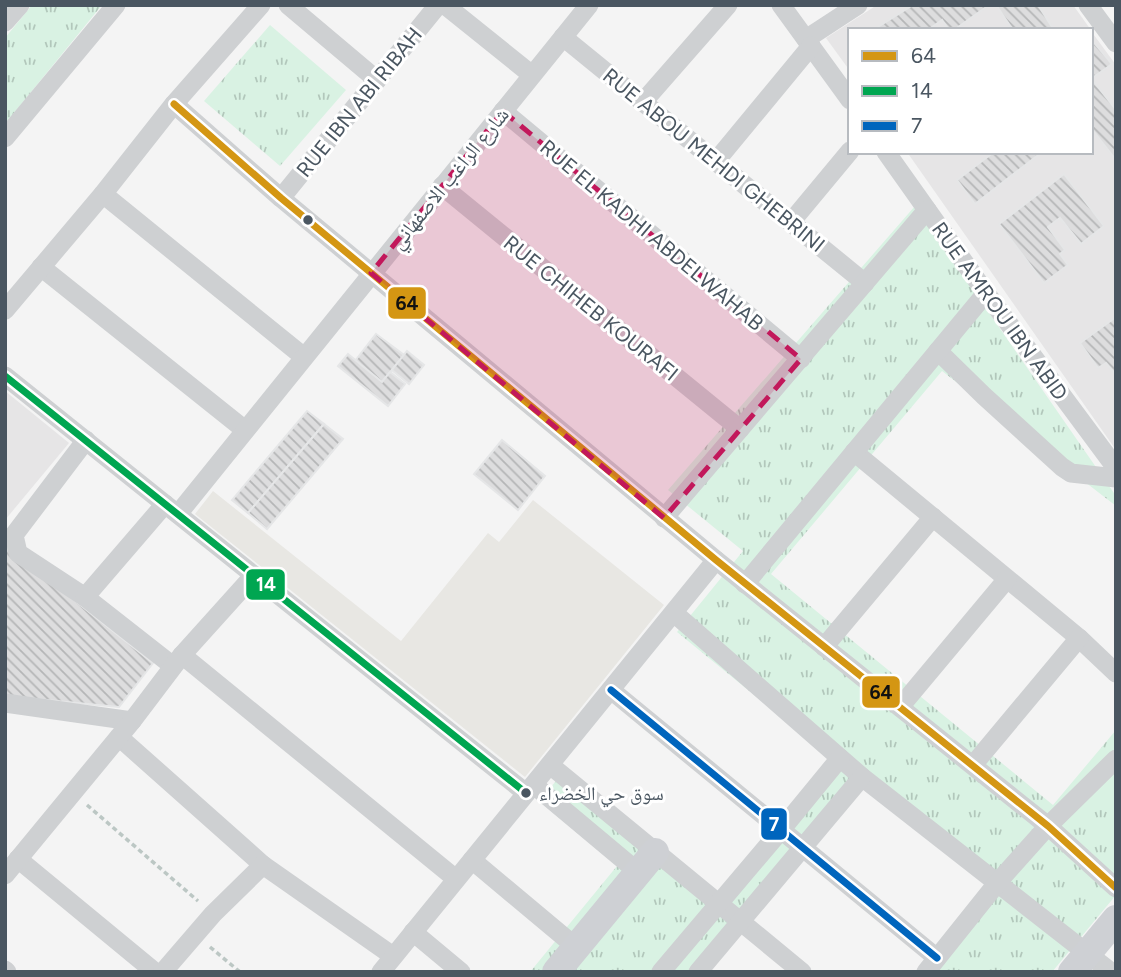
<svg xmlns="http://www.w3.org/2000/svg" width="1121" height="977" font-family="Figtree,'Noto Naskh Arabic',sans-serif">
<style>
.commercial{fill:#e8e7e3}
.education{fill:#e6e5e6}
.grass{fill:url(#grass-tufts)}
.building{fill:url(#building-back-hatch);stroke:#e5e6e7;stroke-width:2}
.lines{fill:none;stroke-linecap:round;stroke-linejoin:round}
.path{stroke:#bcc7c4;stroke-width:3.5;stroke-dasharray:5 3.5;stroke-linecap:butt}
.street{stroke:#ced0d2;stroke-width:19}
.secondary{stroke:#ced0d4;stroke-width:28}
.bus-1-casing{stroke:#fff;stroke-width:12}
.bus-2-casing{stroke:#fff;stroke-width:12}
.bus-3-casing{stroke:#fff;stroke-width:12}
.bus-1{stroke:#d49613;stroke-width:7}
.bus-2{stroke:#00a651;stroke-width:7}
.bus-3{stroke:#0065bd;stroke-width:7}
.marked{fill:#c2185b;fill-opacity:0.2;stroke:#c2185b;stroke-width:5;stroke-dasharray:14 9;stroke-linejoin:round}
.bus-dot{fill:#4a5661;stroke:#fff;stroke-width:2.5}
.labels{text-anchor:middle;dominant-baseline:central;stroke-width:6;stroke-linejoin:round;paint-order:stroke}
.bus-label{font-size:19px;fill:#4a5661;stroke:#fff;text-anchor:start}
.street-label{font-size:21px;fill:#4a5661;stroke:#fff}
.line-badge{stroke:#fff;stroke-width:2.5}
.badge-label{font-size:19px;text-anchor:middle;font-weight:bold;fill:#fff}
.pale-badge-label{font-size:19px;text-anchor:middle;font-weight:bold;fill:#111}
</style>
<defs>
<pattern id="grass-tufts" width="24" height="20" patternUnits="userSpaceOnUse" patternTransform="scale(1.75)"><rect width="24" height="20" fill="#d9f2e3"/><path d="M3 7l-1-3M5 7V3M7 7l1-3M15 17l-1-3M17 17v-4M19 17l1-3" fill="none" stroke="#b2c7bb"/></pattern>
<pattern id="building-back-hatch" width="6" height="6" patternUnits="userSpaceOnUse" patternTransform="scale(1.75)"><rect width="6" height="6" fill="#ddddde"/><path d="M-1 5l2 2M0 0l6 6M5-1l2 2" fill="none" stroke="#b5b6b7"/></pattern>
</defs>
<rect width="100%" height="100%" fill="#f4f4f4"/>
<polygon class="commercial" points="213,491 401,641 488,533 499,542 533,500 664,605 525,777 195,514"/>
<g class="education">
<polygon points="877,5 1073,5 1091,30 850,30 850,71 826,38"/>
<polygon points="1091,31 1116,65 1116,450 907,152 1091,152"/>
<polygon points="5,391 69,443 5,520"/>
</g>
<g class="grass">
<polygon points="32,5 102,5 5,124 5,38"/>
<polygon points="270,25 346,90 280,166 204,101"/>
<polygon points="915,206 1116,496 1116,506 942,371 771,574 1053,805 1116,730 1116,895 1052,972 918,972 988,887 864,784 708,972 530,972 617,866 539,801 567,768 718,892 830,757 677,632 743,551 668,490"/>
</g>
<g class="building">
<polygon points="913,5 989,5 954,30 949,30 942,20 928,30 873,30"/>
<polygon points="996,5 1038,5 1054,30 1013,30"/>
<polygon points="1091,39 1112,64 1091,79"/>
<polygon points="1091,78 1116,110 1116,160 1091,128"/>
<polygon points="994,152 1042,152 975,204 957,180"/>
<polygon points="1064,174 1104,226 1081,244 1060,218 1048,227 1065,250 1060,254 1068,265 1044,283 999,224"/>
<polygon points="1116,317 1116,375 1106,363 1098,368 1080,343"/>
<polygon points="376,334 404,355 382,382 355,361"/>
<polygon points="407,351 424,365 409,384 392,370"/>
<polygon points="348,354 382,382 390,372 405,384 388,406 338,366"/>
<polygon points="307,411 324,424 248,513 232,500"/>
<polygon points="324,424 343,439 267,529 248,513"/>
<polygon points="502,440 545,476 518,510 474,474"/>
<polygon points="5,545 153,663 119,707 5,696"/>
</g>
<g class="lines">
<g class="path">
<polyline points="87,805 198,901"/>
<polyline points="210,947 240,972"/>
</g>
<g class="street">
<polyline points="288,5 377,80"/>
<polyline points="445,5 532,75"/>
<polyline points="781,5 850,100"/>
<polyline points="1088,5 1116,43"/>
<polyline points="5,22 20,5"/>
<polyline points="563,37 865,283"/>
<polyline points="806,39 858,5"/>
<polyline points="643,102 728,5"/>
<polyline points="174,104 281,198 716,560 1048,826 1116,888"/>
<polyline points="503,111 801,359"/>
<polyline points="5,138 116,5"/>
<polyline points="886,152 986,293 1116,468"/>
<polyline points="716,161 811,46"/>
<polyline points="442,186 740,429"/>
<polyline points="103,194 304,357"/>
<polyline points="281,198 438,5"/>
<polyline points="791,222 850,151"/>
<polyline points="41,267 245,430"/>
<polyline points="5,310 103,194 174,104 261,5"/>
<polyline points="938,351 984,396 1062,467 1071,473 1116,478"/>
<polyline points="5,376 526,793"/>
<polyline points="86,440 14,535 18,553 85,597 173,666"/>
<polyline points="854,452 1079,638 1116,673"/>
<polyline points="178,514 589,5"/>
<polyline points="664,518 927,210"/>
<polyline points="745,584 986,293"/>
<polyline points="85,597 165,504"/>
<polyline points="674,613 862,777 1111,972"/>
<polyline points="824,647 933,517"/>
<polyline points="182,655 456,879"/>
<polyline points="611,690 937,958"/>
<polyline points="5,703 132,721"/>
<polyline points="900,707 1007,579"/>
<polyline points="119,737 263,865 393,956"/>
<polyline points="550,765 802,972"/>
<polyline points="973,765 1079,638"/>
<polyline points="534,785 638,872"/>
<polyline points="18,859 155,972"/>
<polyline points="472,860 576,947"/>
<polyline points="5,875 132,721 182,655 254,575"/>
<polyline points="413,932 461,972"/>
<polyline points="5,970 7,972"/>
<polyline points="163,972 213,914 263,865"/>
<polyline points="381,972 716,560"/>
<polyline points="661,972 781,830 840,758"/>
<polyline points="698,972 862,777"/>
<polyline points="926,972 998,882 1048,826 1116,759"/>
</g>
<g class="secondary">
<polyline points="556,972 655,852"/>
<polyline points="1072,972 1116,919"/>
</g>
<g class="bus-1-casing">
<polyline id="bus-1" points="174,104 281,198 716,560 1048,826 1116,888"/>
</g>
<g class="bus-2-casing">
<polyline id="bus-2" points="5,376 526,793"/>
</g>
<g class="bus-3-casing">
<polyline id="bus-3" points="611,690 937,958"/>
</g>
<use href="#bus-1" class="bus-1"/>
<use href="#bus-2" class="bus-2"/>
<use href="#bus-3" class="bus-3"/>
</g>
<path class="marked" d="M503,111l298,248 -137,159 -293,-245z"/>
<g class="bus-dot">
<circle cx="308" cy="220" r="6"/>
<circle cx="526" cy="793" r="6"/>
</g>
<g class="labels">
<g class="bus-label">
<text x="539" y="793">سوق حي الخضراء</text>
</g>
<g class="street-label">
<text transform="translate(359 102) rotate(-51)">RUE IBN ABI RIBAH</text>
<text transform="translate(714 160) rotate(39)">RUE ABOU MEHDI GHEBRINI</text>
<text transform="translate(449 178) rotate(-51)">شارع الراغب الاصفهاني</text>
<text transform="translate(652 235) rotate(40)">RUE EL KADHI ABDELWAHAB</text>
<text transform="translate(591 308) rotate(39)">RUE CHIHEB KOURAFI</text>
<text transform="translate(1000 311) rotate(54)">RUE AMROU IBN ABID</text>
</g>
</g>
<g class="line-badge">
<rect x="387" y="286" width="40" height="34" rx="7" fill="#d49613"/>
<rect x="245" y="568" width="41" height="33" rx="7" fill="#00a651"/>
<rect x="861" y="675" width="40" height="34" rx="7" fill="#d49613"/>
<rect x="760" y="807" width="28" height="34" rx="7" fill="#0065bd"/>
</g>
<g class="badge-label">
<text x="266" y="591">14</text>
<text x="774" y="831">7</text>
</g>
<g class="pale-badge-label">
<text x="407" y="310">64</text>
<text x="881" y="699">64</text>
</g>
<rect width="1121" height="977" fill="none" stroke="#4a5661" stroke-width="14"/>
<rect x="848" y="28" width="245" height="126" fill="#ffffff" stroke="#b7bbc0" stroke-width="2"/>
<rect x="862" y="51" width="35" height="10" fill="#d49613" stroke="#b7bbc0" stroke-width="2"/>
<text x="911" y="63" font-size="21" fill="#4a5661">64</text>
<rect x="862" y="86" width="35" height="10" fill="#00a651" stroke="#b7bbc0" stroke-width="2"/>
<text x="911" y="98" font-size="21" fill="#4a5661">14</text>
<rect x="862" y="121" width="35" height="10" fill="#0065bd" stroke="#b7bbc0" stroke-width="2"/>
<text x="911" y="133" font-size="21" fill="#4a5661">7</text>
</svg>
